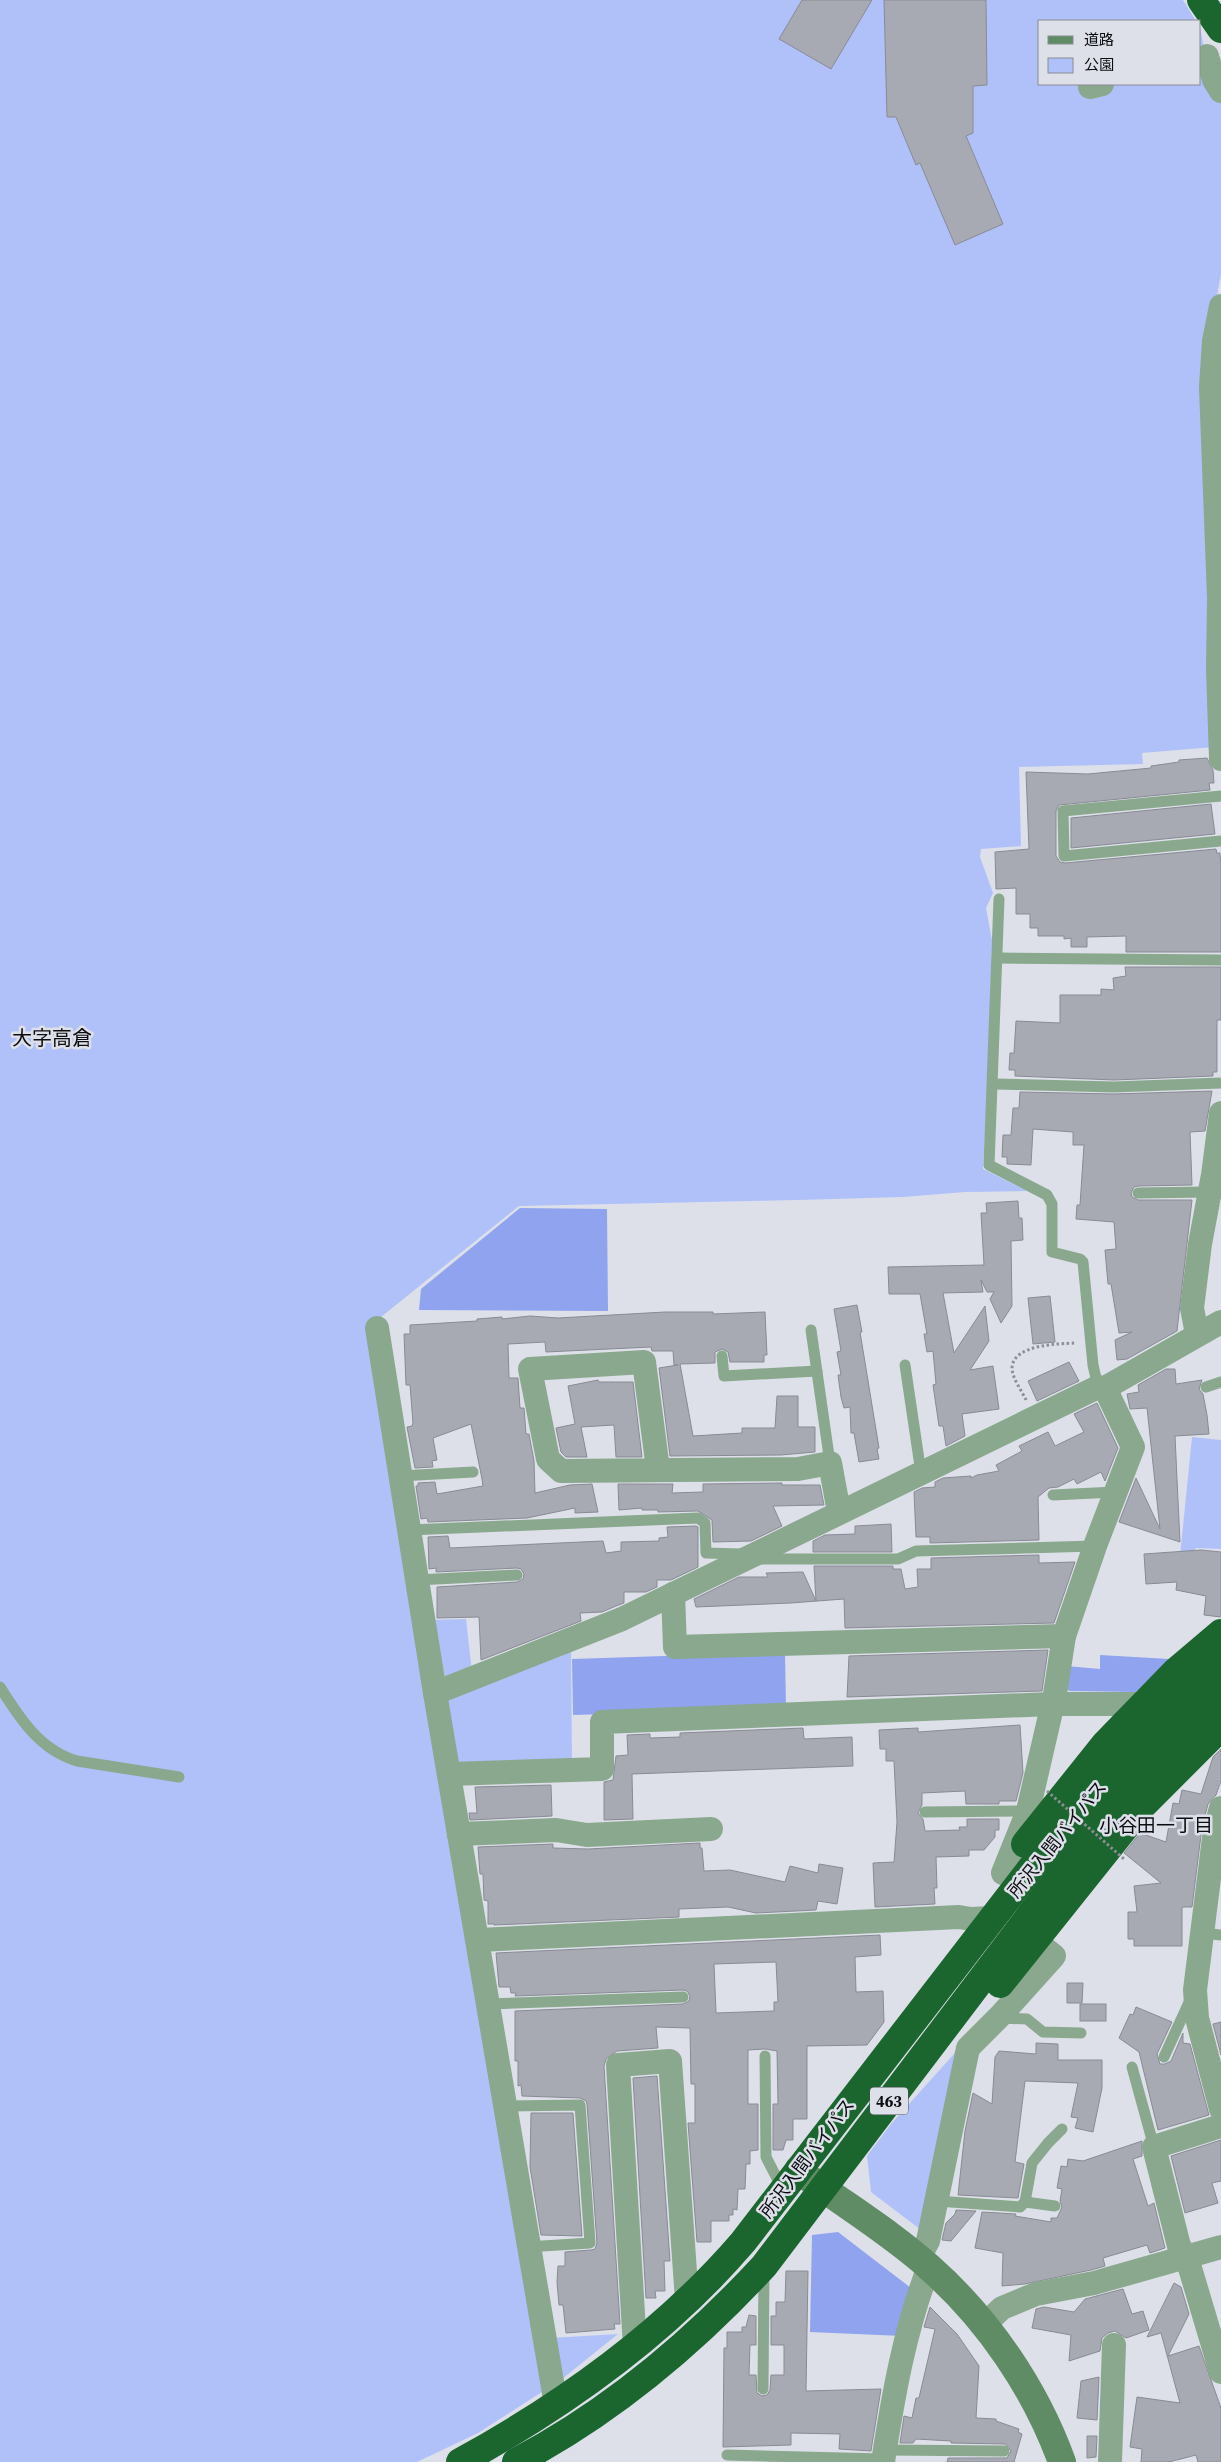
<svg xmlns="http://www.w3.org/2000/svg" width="1221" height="2462" font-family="'Source Serif 4','Noto Sans JP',serif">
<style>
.green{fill:#b0c1fa}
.forest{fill:#8fa3ef}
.building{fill:#a7aab2;stroke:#898b94;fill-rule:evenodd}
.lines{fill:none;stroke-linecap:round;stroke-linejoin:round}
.path{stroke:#8c8f95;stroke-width:3;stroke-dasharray:2.5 2.5;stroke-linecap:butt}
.lane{stroke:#8aa88d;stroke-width:11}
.street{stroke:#8aa88d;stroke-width:24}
.secondary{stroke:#5f8c65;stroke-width:28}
.highway{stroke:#1b662f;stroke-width:28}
.path-bridge{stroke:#8c8f95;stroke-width:3;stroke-dasharray:2.5 2.5;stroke-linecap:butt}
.labels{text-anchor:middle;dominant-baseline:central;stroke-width:5;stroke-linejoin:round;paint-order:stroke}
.shield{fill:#dde0e9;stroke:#4b4c51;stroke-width:1}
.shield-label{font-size:16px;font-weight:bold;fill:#0c0d10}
.street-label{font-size:18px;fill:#0c0d10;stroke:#dde0e9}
.neighbourhood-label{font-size:19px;fill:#0c0d10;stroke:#dde0e9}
.quarter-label{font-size:20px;fill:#0c0d10;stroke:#dde0e9}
</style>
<rect width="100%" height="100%" fill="#dde0e9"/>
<g class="green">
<polygon points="0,0 1183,0 1196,21 1040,21 1040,84 1200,84 1200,27 1210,81 1221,101 1221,275 1208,340 1214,747 1142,753 1143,764 1019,767 1021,846 981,849 980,857 993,893 986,908 992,940 988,1082 983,1169 1027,1191 965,1192 903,1197 798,1200 519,1206 371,1325 545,2390 478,2433 417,2462 0,2462"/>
<polygon points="1192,1437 1221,1440 1221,1549 1196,1548 1178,1576"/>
<polygon points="466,1619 472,1672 446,1683 435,1672 427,1620"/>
<polygon points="571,1647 572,1764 464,1767 452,1758 443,1706 450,1696"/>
<polygon points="963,2044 925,2233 871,2192 867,2156 891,2124"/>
<polygon points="618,2334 557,2383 550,2338"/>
</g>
<g class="forest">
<polygon points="520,1208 607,1209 608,1311 419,1310 421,1289"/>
<polygon points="785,1652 786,1709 573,1715 572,1659"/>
<polygon points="1100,1655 1169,1659 1136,1692 1069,1691 1063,1683 1066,1666 1100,1669"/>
<polygon points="838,2232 911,2288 902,2336 810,2332 812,2235"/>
</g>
<g class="building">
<polygon points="802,0 872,0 831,69 779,39"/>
<polygon points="884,0 986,0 987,85 973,86 973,133 966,136 1003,224 955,245 920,163 916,165 896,117 887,117"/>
<polygon points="1207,758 1213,770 1214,783 1209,783 1210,790 1059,805 1056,811 1056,856 1060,862 1065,863 1216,849 1217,853 1220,853 1221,866 1221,952 1126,952 1126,936 1087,937 1087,947 1071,947 1071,938 1064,939 1064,936 1038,936 1038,928 1030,928 1030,914 1016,914 1016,888 996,889 995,852 1029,849 1026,772 1088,774 1151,768 1151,766 1179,762 1179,760"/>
<polygon points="1211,804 1215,834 1071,848 1071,818"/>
<polygon points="1125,967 1221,967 1221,1020 1217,1020 1217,1072 1213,1072 1213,1076 1114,1080 1015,1076 1015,1070 1009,1070 1010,1053 1014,1053 1016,1021 1060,1023 1060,995 1101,995 1101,989 1114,990 1113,978 1126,976"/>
<polygon points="1212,1091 1205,1131 1190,1132 1192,1185 1138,1186 1134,1187 1131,1193 1132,1197 1138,1200 1192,1200 1177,1331 1127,1359 1117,1360 1115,1340 1132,1332 1119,1333 1111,1284 1108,1284 1105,1250 1116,1249 1114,1222 1076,1219 1077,1205 1080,1205 1084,1145 1073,1145 1073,1132 1033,1129 1031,1165 1007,1164 1007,1157 1002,1157 1003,1135 1011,1135 1013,1108 1019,1108 1020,1092 1114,1094"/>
<polygon points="1018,1201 1019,1218 1022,1218 1023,1240 1011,1241 1012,1306 1001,1323 990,1299 994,1292 987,1292 981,1280 983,1292 943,1293 954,1353 985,1306 989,1341 970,1370 993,1366 999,1409 962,1414 965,1436 946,1446 943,1426 939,1426 933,1385 936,1384 933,1351 927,1352 924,1334 927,1334 920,1294 889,1294 888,1267 984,1265 981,1213 987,1213 986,1203"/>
<polygon points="1050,1296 1055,1342 1033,1344 1028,1298"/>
<polygon points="857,1305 862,1332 860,1332 879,1448 877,1449 879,1459 859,1462 854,1433 851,1433 850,1407 844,1408 841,1397 838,1375 841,1375 837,1352 841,1351 834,1309"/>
<polygon points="665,1312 713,1312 713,1314 765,1312 767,1355 764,1355 764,1362 730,1362 728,1352 722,1349 715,1352 715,1363 680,1364 693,1436 742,1433 742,1428 775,1428 777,1396 798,1396 798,1427 815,1427 815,1452 781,1455 670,1456 659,1368 678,1365 674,1365 673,1351 652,1351 651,1347 546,1352 545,1342 508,1344 509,1378 518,1378 520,1408 524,1408 526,1434 529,1434 534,1461 535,1493 570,1485 592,1484 598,1512 575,1513 575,1508 527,1518 428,1522 427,1518 421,1519 416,1486 418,1486 418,1483 435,1482 437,1494 483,1486 482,1479 471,1424 433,1438 437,1460 432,1461 433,1467 415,1468 407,1427 412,1426 413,1423 410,1385 406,1385 404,1334 410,1334 410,1325 477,1321 477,1319 502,1317 502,1319 530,1316 558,1318"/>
<polygon points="1069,1362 1079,1381 1037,1401 1028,1381"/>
<polygon points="1166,1369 1175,1369 1176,1384 1202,1380 1199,1389 1203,1394 1207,1415 1209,1434 1175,1436 1180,1542 1119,1522 1136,1478 1160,1529 1147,1408 1130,1409 1127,1394 1139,1392 1138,1385"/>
<polygon points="598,1380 599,1382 633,1382 642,1457 616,1457 614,1425 581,1427 587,1457 566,1457 561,1452 556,1428 575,1424 568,1386"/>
<polygon points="1097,1403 1118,1448 1105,1481 1101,1472 1077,1484 1074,1479 1058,1487 1049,1488 1038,1497 1039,1540 930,1543 930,1537 916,1537 914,1492 922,1488 935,1487 935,1482 943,1478 971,1476 971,1478 977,1475 999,1471 996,1465 1022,1451 1019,1446 1048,1432 1055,1446 1084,1432 1074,1414"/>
<polygon points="782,1483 782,1485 820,1485 824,1505 773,1506 782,1526 751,1541 713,1542 712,1520 698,1511 658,1512 658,1510 642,1510 642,1508 619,1510 618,1484 673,1484 672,1493 703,1492 703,1484"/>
<polygon points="891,1524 892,1552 813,1552 813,1541 825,1535 855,1534 855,1526"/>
<polygon points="696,1526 698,1527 698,1567 671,1580 657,1580 657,1587 646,1592 624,1592 624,1603 616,1606 602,1612 580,1613 581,1621 481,1660 479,1617 437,1618 437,1587 517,1582 523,1579 524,1574 521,1569 517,1568 436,1572 436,1568 429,1569 428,1537 448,1536 450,1548 603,1541 606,1553 621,1551 621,1542 659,1541 659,1538 668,1537 667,1527"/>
<polygon points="1201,1550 1221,1552 1221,1617 1204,1615 1206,1596 1176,1590 1177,1582 1146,1584 1144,1554"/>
<polygon points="1039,1555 1039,1563 1075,1562 1054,1623 845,1628 844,1599 791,1603 696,1607 694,1599 739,1577 768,1577 766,1573 803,1572 816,1601 814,1566 893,1566 893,1569 901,1569 905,1589 918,1587 917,1569 931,1569 931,1558"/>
<polygon points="1048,1650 1042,1691 847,1697 849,1656"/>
<polygon points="1020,1725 1023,1773 1016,1801 999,1801 999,1804 966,1804 965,1791 922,1793 922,1805 918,1813 923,1819 925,1831 960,1830 959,1827 967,1827 967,1819 999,1819 999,1830 995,1830 995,1837 984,1850 969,1850 969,1856 936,1857 937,1888 934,1888 935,1904 875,1907 873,1863 894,1862 897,1822 894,1761 886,1761 886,1749 880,1749 879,1730 918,1728 918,1732"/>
<polygon points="803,1728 804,1739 852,1737 853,1766 632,1774 633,1819 604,1820 604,1782 613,1780 616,1756 628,1755 627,1735 650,1734 650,1738 680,1737 680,1733"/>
<polygon points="1221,1749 1221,1781 1216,1795 1208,1804 1202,1827 1192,1907 1182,1907 1182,1946 1134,1946 1134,1939 1128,1939 1128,1912 1137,1912 1134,1886 1161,1883 1124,1853 1140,1833 1166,1842 1173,1803 1179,1804 1182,1790 1201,1794 1213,1757"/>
<polygon points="551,1785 552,1816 470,1820 469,1813 477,1813 475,1787"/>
<polygon points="700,1843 700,1848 702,1848 704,1871 730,1870 785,1882 790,1866 818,1873 819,1864 843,1868 837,1904 818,1901 816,1910 756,1913 728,1907 679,1909 679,1917 494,1925 494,1924 488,1924 488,1901 484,1900 483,1874 480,1874 478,1847 553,1844 553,1848 588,1849"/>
<path d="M880,1935l1,20 -26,2 1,35 27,-1 1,31 -17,23 -60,1v73h-14v21h-7l-3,10h-10v-46h5l-1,-53 -12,-2 -17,1v54h10v46l-8,1v13h-4l-1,25h-7l-1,21 -4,-1v6h-4v6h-18v21h-14l-9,-119h7v-39h-4l-1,-56 -34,-1 2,21 -41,3 -11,8 -2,7 16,258h-6l1,5 -49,4 -3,-28h-4l-2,-23 1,-16h7v-14l26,-2 4,-1 2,-6 -10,-139 -1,-3 -6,-3 -58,-2 -1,-11 -3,1v-25h-3v-50l168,-7 6,-3 1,-5 -3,-5 -4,-1 -168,6 1,-3h-5l-1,-6h-11l-3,-34zM776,1962l2,40h-4v9l-58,2 -2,-49z"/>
<polygon points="1067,1983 1083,1983 1082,2003 1067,2003"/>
<rect x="1080" y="2004" width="26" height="17"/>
<polygon points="1136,2007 1172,2022 1157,2054 1160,2064 1165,2064 1171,2061 1183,2033 1183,2043 1190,2044 1209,2115 1158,2130 1139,2052 1119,2038 1130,2014 1133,2015"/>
<polygon points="1221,2022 1221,2055 1213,2024"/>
<polygon points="1036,2043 1058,2044 1058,2060 1102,2060 1102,2088 1093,2132 1075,2128 1078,2118 1071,2117 1078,2083 1025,2081 1015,2162 1024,2164 1018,2198 958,2195 965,2131 973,2093 992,2104 995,2057 999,2051 1036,2054"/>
<polygon points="657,2076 670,2261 664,2261 665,2291 655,2291 656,2298 646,2298 633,2078"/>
<polygon points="531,2113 573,2113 582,2236 541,2235 530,2167"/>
<polygon points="1221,2140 1221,2181 1212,2183 1218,2203 1185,2213 1171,2156"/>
<polygon points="1142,2141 1142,2156 1133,2159 1148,2206 1154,2203 1165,2248 1150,2253 1147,2245 1103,2258 1105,2266 1091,2270 1025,2284 1002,2286 1003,2253 975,2248 982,2212 1016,2214 1015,2216 1051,2222 1051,2218 1057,2218 1062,2207 1060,2201 1062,2189 1057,2188 1061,2166 1067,2167 1068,2159 1083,2161"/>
<polygon points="956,2210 976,2211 951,2241 942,2240 946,2223 955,2214"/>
<polygon points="786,2271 808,2271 806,2391 881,2389 871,2451 839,2449 840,2434 791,2433 791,2445 723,2447 724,2348 727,2348 727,2332 742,2332 742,2327 746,2327 749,2315 756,2316 756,2345 750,2345 749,2375 756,2375 757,2393 762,2396 767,2395 770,2390 771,2375 784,2375 784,2345 771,2345 771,2316 776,2316 776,2302 785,2302"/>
<polygon points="1174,2283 1181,2287 1189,2314 1168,2356 1199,2346 1221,2408 1221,2462 1198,2462 1196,2455 1169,2462 1141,2462 1142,2449 1130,2447 1137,2397 1180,2403 1161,2333 1147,2337"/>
<polygon points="1123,2289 1132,2314 1143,2311 1149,2330 1126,2338 1115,2331 1108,2333 1102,2338 1100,2351 1069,2361 1071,2335 1032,2328 1036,2309 1044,2307 1074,2312 1085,2299"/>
<polygon points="930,2307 957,2334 979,2366 976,2418 996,2419 996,2421 1019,2429 1018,2432 1022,2434 1014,2462 947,2462 948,2458 1007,2458 1011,2451 1005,2444 951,2443 951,2441 916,2439 913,2443 900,2443 904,2416 912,2418 916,2398 919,2398 935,2329 924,2327"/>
<polygon points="1099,2377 1097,2420 1077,2418 1081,2381"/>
<polygon points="1087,2436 1097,2436 1096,2457 1087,2458"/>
</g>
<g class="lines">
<path class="path" d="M1026,1400c-4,-9 -14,-22 -14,-32 1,-24 47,-24 63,-25"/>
<g class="lane">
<polyline points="1221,796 1063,811 1064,856 1221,841"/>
<polyline points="999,899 989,1165 1047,1195 1052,1204 1052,1252 1080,1259 1083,1262 1093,1365 1098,1387"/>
<polyline points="998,958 1221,960"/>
<polyline points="993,1084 1114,1087 1221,1083"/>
<polyline points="1138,1193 1209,1192"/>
<polyline points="811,1330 830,1463"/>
<polyline points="722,1356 724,1376 817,1371"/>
<polyline points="905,1365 921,1473"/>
<polyline points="1206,1387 1221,1382"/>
<polyline points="400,1476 473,1472"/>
<polyline points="1053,1495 1115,1492"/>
<polyline points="409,1530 698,1518 705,1523 706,1553 741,1554 743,1556"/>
<polyline points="757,1559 898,1559 916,1551 1095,1546"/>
<polyline points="417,1580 517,1575"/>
<path d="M0,1687c20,32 40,63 77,74l102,16"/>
<polyline points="925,1812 1028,1811"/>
<polyline points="1203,1933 1221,1935"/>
<polyline points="489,2004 683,1997"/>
<polyline points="1000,2018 1027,2019 1043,2032 1081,2033"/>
<polyline points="765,2056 766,2157 783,2190"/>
<polyline points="1164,2057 1191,1998"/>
<polyline points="1132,2067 1154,2147"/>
<polyline points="506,2106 580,2105 590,2243 527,2247"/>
<polyline points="937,2201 1020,2207 1025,2202 1055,2206"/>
<polyline points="1025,2202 1032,2163 1048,2143 1062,2129"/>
<polyline points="763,2389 764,2270"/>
<polyline points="886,2450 1004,2451"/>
<polyline points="727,2455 884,2459"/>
</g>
<g class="street">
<polyline points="1207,56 1214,80 1221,91"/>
<polyline points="1090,87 1102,84"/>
<polyline points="1221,306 1214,341 1211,387 1219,598 1218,669 1221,759"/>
<polyline points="377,1328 435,1693 556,2405"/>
<polyline points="1197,1334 1192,1308 1200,1244 1213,1175 1221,1113"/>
<polyline points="658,1469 644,1362 530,1369 548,1459 561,1471 798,1469 830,1463 839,1512"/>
<polyline points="673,1594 675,1647 1064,1636"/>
<polyline points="435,1693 622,1619 1098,1387 1105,1388 1221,1322"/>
<polyline points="449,1774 602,1769 602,1722 1052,1704 1142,1704"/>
<polyline points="1221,1808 1215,1830 1195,1990 1197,2018 1221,2109"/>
<polyline points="459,1834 556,1830 587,1835 711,1829"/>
<polyline points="1003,1873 1028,1811 1055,1694 1064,1636 1095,1546 1133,1447 1105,1388"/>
<polyline points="478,1940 959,1917 971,1919 992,1918"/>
<polyline points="1221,2126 1154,2147 1179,2246 1187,2258 1221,2372"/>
<polyline points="919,2258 928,2241 968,2048 1001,2015 1054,1956 1035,1941"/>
<polyline points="984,2325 1002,2308 1036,2294 1094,2283 1221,2247"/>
<polyline points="635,2347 618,2065 670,2061 687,2300"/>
<path d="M883,2462c10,-65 22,-134 46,-195"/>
<polyline points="1110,2462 1114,2345"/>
</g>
<path class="secondary" d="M798,2170c43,33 91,61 131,97 59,52 106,121 133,195"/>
<g class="highway">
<polyline points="1201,0 1221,29"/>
<polyline points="1025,1844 1105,1744 1175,1672 1221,1633"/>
<polyline points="1000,1984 1143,1805 1221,1727"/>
<path d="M460,2462c106,-58 204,-128 283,-220l319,-414 106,-117 53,-48"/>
<path d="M516,2462c95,-50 175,-117 248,-196l333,-439 64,-75 60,-56"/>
</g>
<polyline class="path-bridge" points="1047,1791 1124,1859"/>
</g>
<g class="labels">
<rect class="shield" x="870" y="2087.5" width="38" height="27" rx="4"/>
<g class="shield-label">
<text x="889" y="2101">463</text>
</g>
<g class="street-label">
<text transform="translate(1057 1839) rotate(-51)">所沢入間バイパス</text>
<text transform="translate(807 2158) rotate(-53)">所沢入間バイパス</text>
</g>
<g class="neighbourhood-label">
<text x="1156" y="1825">小谷田一丁目</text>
</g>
<g class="quarter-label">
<text x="52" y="1038">大字高倉</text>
</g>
</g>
<rect x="1038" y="20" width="162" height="65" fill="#dde0e9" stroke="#898c92"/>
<rect x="1048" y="36" width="25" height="8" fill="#5f8c65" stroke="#898c92"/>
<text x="1084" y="45" font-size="15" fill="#0c0d10">道路</text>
<rect x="1048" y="58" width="25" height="15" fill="#b0c1fa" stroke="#898c92"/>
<text x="1084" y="70" font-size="15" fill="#0c0d10">公園</text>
</svg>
